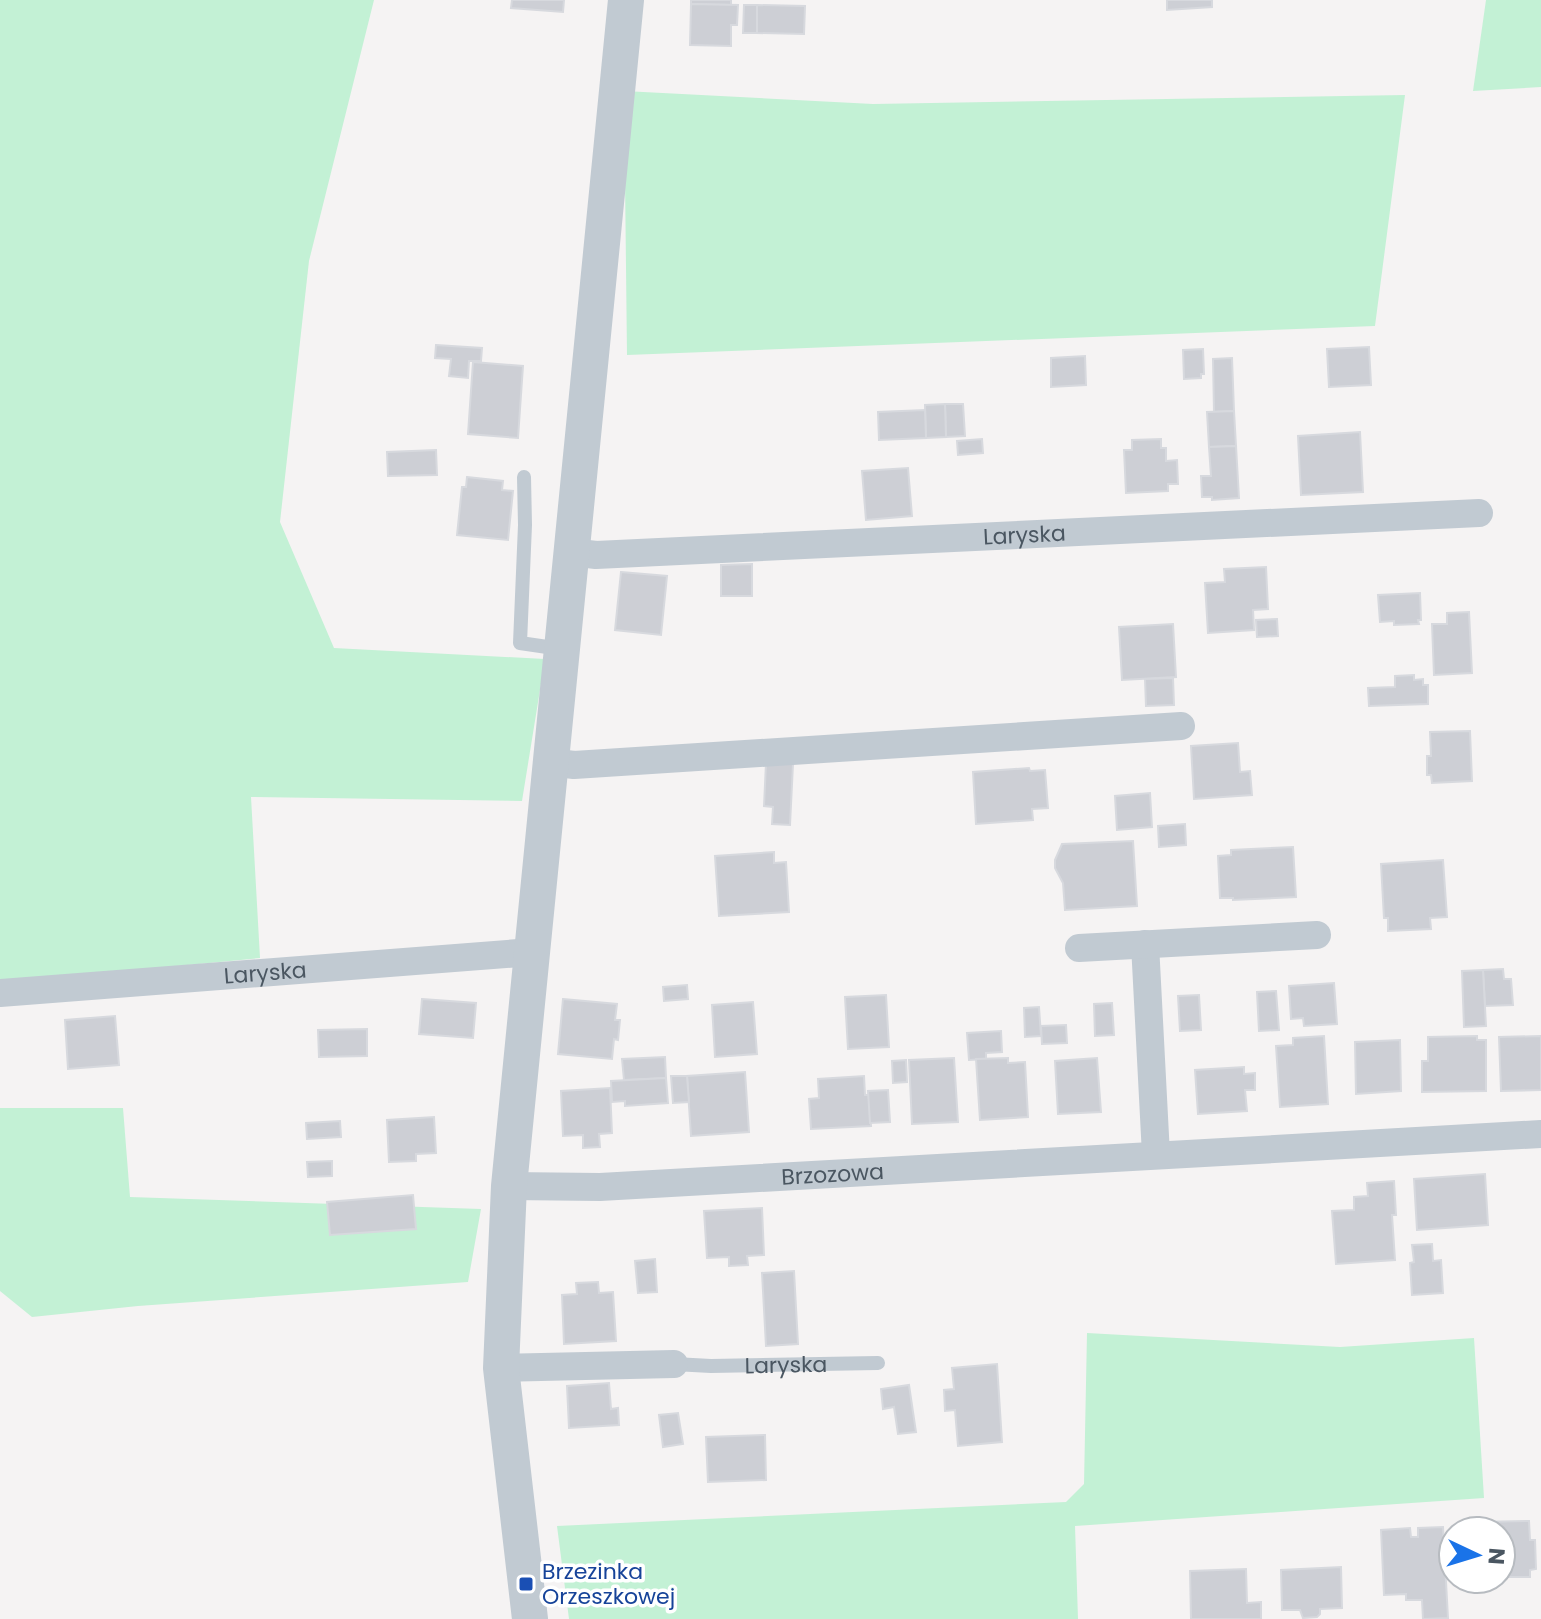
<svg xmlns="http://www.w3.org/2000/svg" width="1541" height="1619" font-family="Poppins,sans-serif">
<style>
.green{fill:#c3f1d5}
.building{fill:#cdcfd5;stroke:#d7d9de;stroke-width:2}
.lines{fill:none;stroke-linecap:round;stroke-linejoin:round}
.service{stroke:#c1cad2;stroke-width:14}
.minor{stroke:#c1cad2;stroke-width:28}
.tertiary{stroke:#c1cad2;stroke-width:36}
.transit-dot{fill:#1a4fb4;stroke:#fff;stroke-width:3}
.labels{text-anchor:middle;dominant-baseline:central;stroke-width:7;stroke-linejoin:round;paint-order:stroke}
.street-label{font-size:22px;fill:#4a5661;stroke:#fff}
.transit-label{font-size:22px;fill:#164399;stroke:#fff;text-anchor:start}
</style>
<rect width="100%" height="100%" fill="#f5f3f3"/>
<g class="green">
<polygon points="0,0 374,0 309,261 280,522 334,648 545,659 522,801 251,797 260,958 0,983"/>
<polygon points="1486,0 1541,0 1541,87 1473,91"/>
<polygon points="624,91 873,104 1405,95 1375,326 627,355"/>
<polygon points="0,1108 123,1108 130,1197 481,1209 468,1282 138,1306 32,1317 0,1291"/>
<polygon points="1087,1333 1340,1347 1474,1338 1484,1498 1075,1526 1078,1619 569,1619 557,1526 1066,1502 1084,1484"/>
</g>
<g class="building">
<polygon points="512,0 564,0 563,12 511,8"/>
<polygon points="691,0 731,0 731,5 691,4"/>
<polygon points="1167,0 1212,0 1212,7 1167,10"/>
<polygon points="691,4 738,5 737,25 731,25 731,46 690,45"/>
<polygon points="744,5 757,5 757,33 743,33"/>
<polygon points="757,5 805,6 804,34 757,33"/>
<polygon points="436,345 482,348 481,361 469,361 468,378 449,376 451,359 435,358"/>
<polygon points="1369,347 1371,385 1329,387 1327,349"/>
<polygon points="1203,349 1204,374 1201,374 1201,378 1184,379 1183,350"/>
<polygon points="1085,356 1086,385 1051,387 1051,358"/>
<polygon points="1232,358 1234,411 1214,412 1213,359"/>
<polygon points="473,362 523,366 518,438 468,434"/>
<polygon points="945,404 963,404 965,436 946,437"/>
<polygon points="945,404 946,437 926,438 925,405"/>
<polygon points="925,410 926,438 879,440 878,412"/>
<polygon points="1234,411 1236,446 1209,447 1207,412"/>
<polygon points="1360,432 1363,492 1301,495 1298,436"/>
<polygon points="982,439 983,453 958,455 957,441"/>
<polygon points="1161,439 1161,448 1166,448 1166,461 1177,460 1178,484 1168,484 1168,491 1126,493 1124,450 1132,450 1132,440"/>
<polygon points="1236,446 1239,498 1212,500 1212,497 1202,497 1201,476 1211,476 1209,447"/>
<polygon points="436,450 437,475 388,476 387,452"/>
<polygon points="908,468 912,516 866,520 862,471"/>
<polygon points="467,477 503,481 502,490 513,491 508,540 457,535 462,487 466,487"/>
<polygon points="752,564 752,596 721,596 721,565"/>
<polygon points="1266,567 1268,609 1253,610 1254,630 1208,633 1205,583 1225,582 1224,569"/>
<polygon points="621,572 667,576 661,635 615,630"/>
<polygon points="1420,593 1421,620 1418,620 1419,624 1394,625 1394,621 1380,622 1378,595"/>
<polygon points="1469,612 1472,673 1434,675 1432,624 1447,624 1447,613"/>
<polygon points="1277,619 1278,636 1257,637 1256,620"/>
<polygon points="1173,624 1176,677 1122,680 1119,627"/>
<polygon points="1414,675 1414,680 1423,679 1423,685 1428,685 1428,704 1369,706 1368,688 1395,687 1395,676"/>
<polygon points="1173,678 1174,705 1146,706 1145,679"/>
<polygon points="1470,731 1472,781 1432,783 1431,775 1427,775 1427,756 1431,756 1430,732"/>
<polygon points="1238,743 1240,772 1250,771 1252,795 1194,799 1191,746"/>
<polygon points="766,763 793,764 790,825 772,824 773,807 764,806"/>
<polygon points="1029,768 1030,771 1045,770 1048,808 1032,809 1033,820 976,824 973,772"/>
<polygon points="1150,793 1152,827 1117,830 1115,796"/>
<polygon points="1185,824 1186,845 1159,847 1158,826"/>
<polygon points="1133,841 1137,906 1065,910 1063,883 1055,868 1055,860 1062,844"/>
<polygon points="1293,847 1296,897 1233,900 1233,898 1220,898 1218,856 1231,855 1231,850"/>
<polygon points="774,852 774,863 786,862 789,912 719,916 715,856"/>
<polygon points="1443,860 1447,917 1430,918 1431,929 1388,931 1388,918 1384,918 1381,864"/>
<polygon points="1503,969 1504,979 1511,979 1513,1005 1485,1006 1483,970"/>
<polygon points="1483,970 1486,1026 1464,1027 1462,971"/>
<polygon points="1334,983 1337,1024 1304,1026 1303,1018 1291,1019 1289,986"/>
<polygon points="687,985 688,999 664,1001 663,987"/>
<polygon points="1276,991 1279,1030 1259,1031 1257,992"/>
<polygon points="886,995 889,1047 848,1049 845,997"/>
<polygon points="1199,995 1201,1030 1180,1031 1178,996"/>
<polygon points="422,999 476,1003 473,1038 419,1034"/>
<polygon points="563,999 617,1004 615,1020 620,1020 618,1040 614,1039 612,1059 558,1054"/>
<polygon points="753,1002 757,1054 715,1057 712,1005"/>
<polygon points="1112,1003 1114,1035 1095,1036 1094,1004"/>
<polygon points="1039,1007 1041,1036 1025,1037 1024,1008"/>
<polygon points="115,1016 119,1065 68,1069 65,1020"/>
<polygon points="1066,1025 1067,1043 1042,1044 1041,1026"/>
<polygon points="367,1029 367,1056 319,1057 318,1030"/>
<polygon points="1001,1031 1002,1052 986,1053 986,1059 969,1060 967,1033"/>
<polygon points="1324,1036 1328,1104 1280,1107 1276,1046 1293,1045 1293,1038"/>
<polygon points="1477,1036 1477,1040 1486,1040 1486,1091 1422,1092 1422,1061 1428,1061 1428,1037"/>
<polygon points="1541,1036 1541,1090 1501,1091 1499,1037"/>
<polygon points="1400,1040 1401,1091 1356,1094 1355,1042"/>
<polygon points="665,1057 666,1078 624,1080 622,1059"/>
<polygon points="954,1058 958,1122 912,1124 909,1060"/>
<polygon points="1008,1058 1008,1063 1025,1062 1028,1117 980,1120 976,1059"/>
<polygon points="1097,1058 1101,1112 1058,1114 1055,1061"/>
<polygon points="906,1060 907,1082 893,1083 892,1061"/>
<polygon points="1244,1067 1244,1074 1255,1073 1255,1090 1245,1090 1247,1111 1198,1114 1195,1070"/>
<polygon points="745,1072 749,1132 691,1136 687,1076"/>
<polygon points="671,1076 687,1076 689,1102 673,1103"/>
<polygon points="864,1076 865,1095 869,1095 871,1126 811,1129 809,1099 819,1098 818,1079"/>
<polygon points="666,1078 668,1103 625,1106 625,1101 612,1102 611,1081"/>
<polygon points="610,1088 612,1133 599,1134 600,1147 583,1148 583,1135 563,1136 561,1091"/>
<polygon points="888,1090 890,1122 870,1123 868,1091"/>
<polygon points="434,1117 436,1153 416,1154 416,1161 389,1162 387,1120"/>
<polygon points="340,1121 341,1137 307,1139 306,1123"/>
<polygon points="332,1161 332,1176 308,1177 307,1162"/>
<polygon points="1485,1174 1488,1225 1417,1230 1414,1179"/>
<polygon points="1394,1181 1396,1215 1392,1215 1395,1260 1336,1264 1332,1211 1354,1210 1354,1197 1368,1196 1367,1183"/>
<polygon points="413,1195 416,1229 330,1235 327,1202"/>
<polygon points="762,1208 764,1255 747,1256 748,1265 729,1266 729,1257 707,1258 704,1211"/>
<polygon points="1432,1244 1433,1261 1441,1260 1443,1293 1412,1295 1410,1263 1414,1262 1412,1245"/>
<polygon points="655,1259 657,1292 638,1293 635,1261"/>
<polygon points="794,1271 798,1344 766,1346 762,1273"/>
<polygon points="598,1282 599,1293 613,1292 616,1341 564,1344 562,1295 577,1294 576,1283"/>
<polygon points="997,1364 1002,1442 958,1446 955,1410 945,1411 944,1390 954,1389 952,1368"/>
<polygon points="609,1383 611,1409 618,1408 619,1425 569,1428 567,1386"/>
<polygon points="909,1385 916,1432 898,1434 894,1407 883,1409 881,1389"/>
<polygon points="678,1413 683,1444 663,1447 659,1415"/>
<polygon points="765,1435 766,1480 708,1482 706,1437"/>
<polygon points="1529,1521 1530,1540 1535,1540 1536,1569 1530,1570 1530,1577 1501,1577 1501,1531 1478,1531 1478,1522"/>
<polygon points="1443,1527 1448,1618 1423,1619 1422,1600 1406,1600 1406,1594 1384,1595 1381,1530 1410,1528 1411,1537 1418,1537 1418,1528"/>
<polygon points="1341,1567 1342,1608 1320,1609 1320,1614 1317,1617 1303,1618 1300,1610 1282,1610 1281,1570"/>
<polygon points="1246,1569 1247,1603 1261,1602 1261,1619 1191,1619 1190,1571"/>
</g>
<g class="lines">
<g class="service">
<polyline points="524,477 525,525 520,643 561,649"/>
<path id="s1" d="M674,1364l37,2 167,-3"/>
</g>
<g class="minor">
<path id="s2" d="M571,552l25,3 883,-42"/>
<polyline points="550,762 574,765 1181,726"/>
<polyline points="1145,944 1156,1155"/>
<polyline points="1079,948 1317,935"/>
<path id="s3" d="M0,993l532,-41"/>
<path id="s4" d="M509,1186l91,1 941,-53"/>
<polyline points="501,1368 674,1364"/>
</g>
<polyline class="tertiary" points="530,1619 501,1368 509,1186 626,0"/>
</g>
<rect class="transit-dot" x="518" y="1576" width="16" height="16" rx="4"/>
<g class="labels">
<g class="street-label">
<text stroke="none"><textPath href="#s2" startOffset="454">Laryska</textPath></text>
<text stroke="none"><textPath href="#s3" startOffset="266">Laryska</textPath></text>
<text stroke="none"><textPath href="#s4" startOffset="324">Brzozowa</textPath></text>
<text stroke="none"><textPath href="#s1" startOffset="112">Laryska</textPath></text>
</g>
<g class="transit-label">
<text x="542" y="1571">Brzezinka<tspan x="542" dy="25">Orzeszkowej</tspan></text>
</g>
</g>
<g transform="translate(1477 1555) rotate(94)"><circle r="38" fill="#ffffff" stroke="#b7bbc0" stroke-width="2"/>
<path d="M0-6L14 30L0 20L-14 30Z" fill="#1a73e8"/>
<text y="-12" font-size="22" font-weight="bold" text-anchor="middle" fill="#4a5661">N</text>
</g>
</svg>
